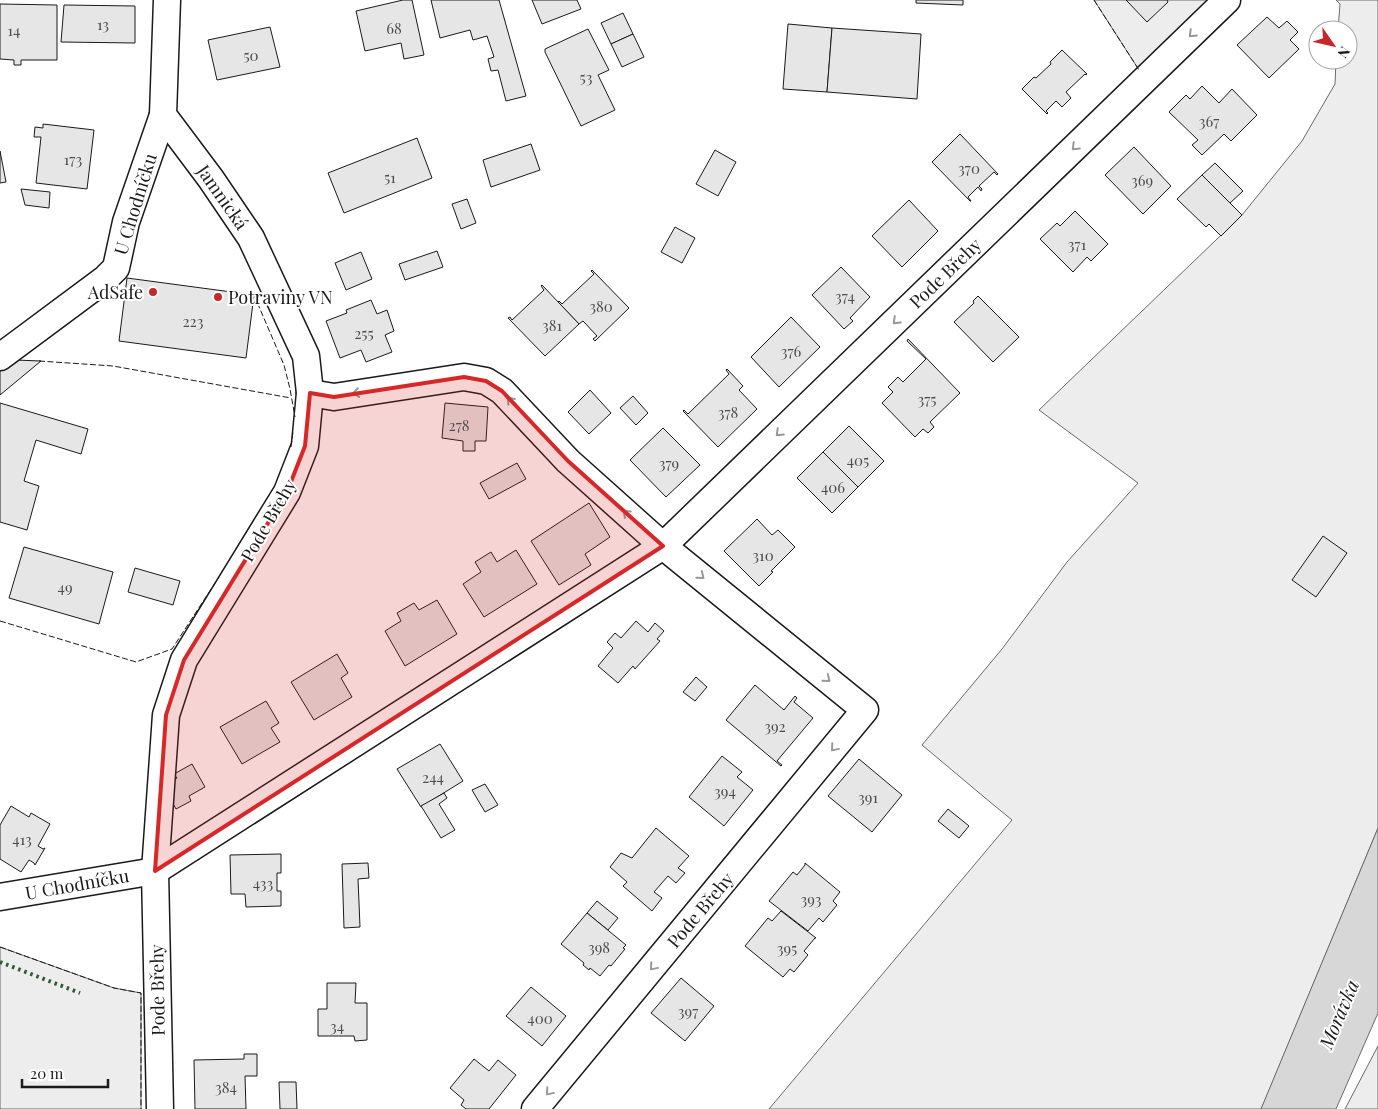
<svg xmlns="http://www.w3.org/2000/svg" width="1378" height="1109" font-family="'Playfair Display',serif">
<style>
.green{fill:#ededed;stroke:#6a6a6a}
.water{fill:#d7d7d7;stroke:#6a6a6a}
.building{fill:#e6e6e6;stroke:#1a1a1a}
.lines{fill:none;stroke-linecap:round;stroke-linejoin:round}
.minor-casing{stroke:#1a1a1a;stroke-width:29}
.minor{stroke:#fff;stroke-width:26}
.hedge{stroke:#2b5a34;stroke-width:4;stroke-dasharray:2.5 4;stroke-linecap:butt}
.fence{stroke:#1a1a1a;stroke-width:1;stroke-dasharray:6 2.5;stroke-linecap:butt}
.oneway{stroke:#989898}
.marked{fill:#d62828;fill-opacity:0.2;stroke:#d62828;stroke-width:4;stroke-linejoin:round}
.poi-dot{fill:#c62828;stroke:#fff;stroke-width:2}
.labels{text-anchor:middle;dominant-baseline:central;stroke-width:4;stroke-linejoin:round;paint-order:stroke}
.number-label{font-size:15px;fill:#4d4d4d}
.street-label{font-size:18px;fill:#1a1a1a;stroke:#fff}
.poi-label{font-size:18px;fill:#1a1a1a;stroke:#fff;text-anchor:end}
.water-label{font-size:19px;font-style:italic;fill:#1a1a1a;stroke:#fff}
</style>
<rect width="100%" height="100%" fill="#fff"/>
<g class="green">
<polygon points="1094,0 1208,0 1139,70"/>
<polygon points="1336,0 1378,0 1378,828 1263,1105 1261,1109 769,1109 1012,820 990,802 922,745 1002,649 1067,562 1138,483 1039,410 1242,215 1302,141 1335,84 1336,60 1348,60 1348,30 1338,30 1340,4"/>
<polygon points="0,947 114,988 141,993 141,1109 0,1109"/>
<polygon points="1378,1046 1378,1109 1345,1109"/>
</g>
<polygon class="water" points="1378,828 1378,1013 1336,1109 1261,1109"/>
<g class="building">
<polygon points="403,0 412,0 424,55 404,59 401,43 365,51 356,11"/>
<polygon points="431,0 499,0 526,96 506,101 498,70 491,71 488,59 494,57 487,36 473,40 470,30 440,38"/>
<polygon points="532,0 577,0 581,9 542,24"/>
<polygon points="916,0 963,0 963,5 916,3"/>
<polygon points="1126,0 1167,0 1168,2 1147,22"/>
<polygon points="0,4 57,5 57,60 21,60 21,65 14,65 14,60 0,59"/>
<polygon points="64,5 135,6 135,43 61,42"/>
<polygon points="623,13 633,34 611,44 601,23"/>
<polygon points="1267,17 1279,28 1287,21 1298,32 1290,40 1299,49 1269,78 1237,45"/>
<polygon points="788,24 832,28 827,92 783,89"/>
<polygon points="270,27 280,67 217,80 208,40"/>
<polygon points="832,28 921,34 917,99 827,92"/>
<polygon points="588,29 609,70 598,75 615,110 581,126 545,52 545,49"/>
<polygon points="633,34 644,57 622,67 611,44"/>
<polygon points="1062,50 1087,74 1086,75 1085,74 1066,92 1071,98 1062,107 1056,101 1046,111 1048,113 1047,114 1022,89 1034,77 1036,78 1051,64 1050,62"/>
<polygon points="1202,86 1219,103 1232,89 1257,115 1231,141 1224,134 1202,155 1192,145 1198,140 1169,112 1186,95 1190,99"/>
<polygon points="43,124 94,130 87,189 36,183 41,137 34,137 35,127 43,128"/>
<polygon points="960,134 998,174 997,175 994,172 979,186 982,189 981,191 978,187 968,197 971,201 970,201 932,162"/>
<polygon points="417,138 432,178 344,213 328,173"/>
<polygon points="531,144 540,170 491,187 483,160"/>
<polygon points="1134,147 1171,186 1143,214 1105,175"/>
<polygon points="715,150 736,162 718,196 696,184"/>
<polygon points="0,151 6,182 0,183"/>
<polygon points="1215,163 1243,191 1230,203 1202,175"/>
<polygon points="1202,175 1242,215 1221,236 1209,224 1206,227 1177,199"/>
<polygon points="21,189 50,192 49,208 25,205"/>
<polygon points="467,199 476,223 461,229 452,204"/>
<polygon points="909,200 938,231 902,267 872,236"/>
<polygon points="1075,211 1108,244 1091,261 1087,257 1073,272 1040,239 1057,223 1060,226"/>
<polygon points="675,227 695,238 682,263 661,252"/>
<polygon points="437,251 443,267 405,280 399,264"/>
<polygon points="361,252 372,279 346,290 335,263"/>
<polygon points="841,267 870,297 850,318 853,321 844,329 812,295"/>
<polygon points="592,270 629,308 595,341 593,339 597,336 583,321 579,324 558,302 559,301 562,304 594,274 591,271"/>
<polygon points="127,278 254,295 246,358 119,341"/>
<polygon points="542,285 579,324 545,356 508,318 510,317 512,320 544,290 541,286"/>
<polygon points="978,296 1019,337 993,362 954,322 974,303 973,301"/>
<polygon points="371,300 377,314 387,310 394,331 385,335 392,352 366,362 361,350 340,358 326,321 347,313 346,310"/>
<polygon points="791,317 820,347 779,387 751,357"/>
<polygon points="908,339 960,393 930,422 934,427 928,433 923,429 915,437 882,403 893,392 888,387 898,377 903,382 926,359 907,341"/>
<polygon points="15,360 41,361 0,395 0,371"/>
<polygon points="727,369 743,386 739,390 757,409 718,447 683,411 684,410 688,414 729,374 726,370"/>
<polygon points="590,390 611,413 589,434 568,412"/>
<polygon points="633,396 648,413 636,425 620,408"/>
<polygon points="0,403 88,429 81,454 36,440 24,481 39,486 27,530 0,522"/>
<polygon points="445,403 488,407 486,441 475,441 475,451 463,451 463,441 442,438"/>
<polygon points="849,426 884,461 858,487 823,452"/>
<polygon points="663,428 700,465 666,497 630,460"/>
<polygon points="823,452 858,487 832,513 797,478"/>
<polygon points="517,463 526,479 489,499 480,483"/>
<polygon points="589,503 610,537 585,554 591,565 559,585 531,541"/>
<polygon points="757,519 772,535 778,530 795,547 771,571 773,572 759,586 724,551"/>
<polygon points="1323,536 1347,553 1316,597 1292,580"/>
<polygon points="24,547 113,572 99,624 9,598"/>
<polygon points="516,550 537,584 484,617 463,584 481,572 475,562 491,552 497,562"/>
<polygon points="135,568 180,581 173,605 128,592"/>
<polygon points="437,600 457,634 405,666 385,631 401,621 397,613 414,603 419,610"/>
<polygon points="636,621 648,632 655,623 664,631 657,639 660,641 635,669 633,666 618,683 598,666 613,648 607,642 615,633 621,638"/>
<polygon points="337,654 348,673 341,678 352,697 314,720 291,682"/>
<polygon points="696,677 707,687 695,701 683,692"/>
<polygon points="755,685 784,710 795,696 797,698 794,702 813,718 777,761 782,765 781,766 726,720"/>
<polygon points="266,701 279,723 271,728 280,742 242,764 220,727"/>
<polygon points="440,744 463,781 421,807 397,769"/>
<polygon points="722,756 742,772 737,777 753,790 724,826 689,797"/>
<polygon points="859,759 902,795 872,832 828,796"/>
<polygon points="192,764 205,787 189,796 191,801 176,809 164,787 177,778 174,774"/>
<polygon points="485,784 498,805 485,812 472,790"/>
<polygon points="444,793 447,798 439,804 455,830 441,838 421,806"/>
<polygon points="11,806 29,817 31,813 50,824 38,846 43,849 45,848 35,865 34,863 29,860 21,872 0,859 0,825"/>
<polygon points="948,809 969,826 959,838 938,821"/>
<polygon points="656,828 689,856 678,868 685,873 676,883 668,876 654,892 662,898 652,911 623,886 627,882 610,867 621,853 632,858"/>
<polygon points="281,854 281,873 277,873 277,891 281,891 281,906 246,907 245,894 231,894 230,855"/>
<polygon points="368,863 369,878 358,879 360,927 344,928 342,864"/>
<polygon points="805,863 840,892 833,901 837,905 823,922 819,918 808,931 769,901 793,872 797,875 805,865"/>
<polygon points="597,901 618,918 608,930 587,913"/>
<polygon points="781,911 816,938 815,938 804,951 808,955 794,972 790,969 783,977 745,946 768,918 772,921"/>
<polygon points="587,913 626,945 623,948 625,949 611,966 609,965 600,976 590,968 589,970 583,965 584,963 561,944"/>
<polygon points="681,978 714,1006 685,1041 651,1013"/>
<polygon points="327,983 356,983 355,1003 367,1003 367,1040 355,1041 354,1036 318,1036 318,1009 327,1009"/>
<polygon points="531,987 566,1016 542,1046 506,1016"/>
<polygon points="244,1054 257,1054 257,1076 245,1076 246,1109 195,1109 194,1060 244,1059"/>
<polygon points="474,1059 489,1071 498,1060 516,1075 489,1109 466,1109 461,1105 464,1100 450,1088"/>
<polygon points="279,1082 296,1082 297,1109 280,1109"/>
</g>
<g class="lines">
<g class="minor-casing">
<g id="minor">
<polyline points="0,357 105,279 116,268 126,222 163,115"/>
<polyline points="310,393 334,397 464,377 486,381 502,391 568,461 663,546 865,710 535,1109"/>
<polyline points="0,897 155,871 663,546 1227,0"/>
<polyline points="160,1109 155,871 166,715 184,660 287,492 305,446 310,393 306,356 251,238 211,179 163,115 167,0"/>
</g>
</g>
<use href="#minor" class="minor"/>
<polyline class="hedge" points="0,962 80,993"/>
<g class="fence">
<polyline points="1094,0 1139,70"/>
<polyline points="254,295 284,365 290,389 295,417"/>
<polyline points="39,361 113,366 291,398"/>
<polyline points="291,447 293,432"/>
<polyline points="0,621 136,662 172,649 219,577"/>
<polyline points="0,947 114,988 141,993 141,1109"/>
</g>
</g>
<defs><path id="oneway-chevron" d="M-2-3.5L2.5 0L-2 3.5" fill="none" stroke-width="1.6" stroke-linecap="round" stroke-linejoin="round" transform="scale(1.25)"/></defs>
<g class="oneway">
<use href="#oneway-chevron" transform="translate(1192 34) rotate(136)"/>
<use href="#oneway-chevron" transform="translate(1075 147) rotate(136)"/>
<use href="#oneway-chevron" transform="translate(896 321) rotate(136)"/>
<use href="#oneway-chevron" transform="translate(356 393) rotate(171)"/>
<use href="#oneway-chevron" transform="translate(510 400) rotate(-132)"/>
<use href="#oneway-chevron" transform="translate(779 433) rotate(136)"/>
<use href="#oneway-chevron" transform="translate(626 513) rotate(-138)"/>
<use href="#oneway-chevron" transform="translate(701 576) rotate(39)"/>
<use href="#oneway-chevron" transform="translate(827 679) rotate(39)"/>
<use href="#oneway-chevron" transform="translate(834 748) rotate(130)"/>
<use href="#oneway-chevron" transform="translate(653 967) rotate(130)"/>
<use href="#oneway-chevron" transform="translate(549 1092) rotate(130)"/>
</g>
<path class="marked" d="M464,377l22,4 16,10 66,70 95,85 -508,325 11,-156 18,-55 103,-168 18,-46 5,-53 24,4z"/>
<g class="poi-dot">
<circle cx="153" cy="292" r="5"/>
<circle cx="218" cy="297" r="5"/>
</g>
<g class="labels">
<g class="number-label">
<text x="103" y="24">13</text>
<text x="394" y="28">68</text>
<text x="14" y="30">14</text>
<text x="251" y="55">50</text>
<text x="586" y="77">53</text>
<text x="1209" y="121">367</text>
<text x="73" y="159">173</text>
<text x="969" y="168">370</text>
<text x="390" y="177">51</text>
<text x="1142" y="180">369</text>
<text x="1077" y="244">371</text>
<text x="845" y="296">374</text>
<text x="601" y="306">380</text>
<text x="193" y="321">223</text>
<text x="552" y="325">381</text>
<text x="364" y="333">255</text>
<text x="791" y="351">376</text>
<text x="927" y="399">375</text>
<text x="728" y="412">378</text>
<text x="459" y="425">278</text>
<text x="858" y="460">405</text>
<text x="669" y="463">379</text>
<text x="833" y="487">406</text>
<text x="763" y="555">310</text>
<text x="65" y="587">49</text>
<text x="775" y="726">392</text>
<text x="433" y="777">244</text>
<text x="725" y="791">394</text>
<text x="868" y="797">391</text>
<text x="22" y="839">413</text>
<text x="263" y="883">433</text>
<text x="811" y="899">393</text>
<text x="599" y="947">398</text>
<text x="787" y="948">395</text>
<text x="688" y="1011">397</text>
<text x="540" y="1018">400</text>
<text x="337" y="1026">34</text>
<text x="226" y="1087">384</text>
</g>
<g class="street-label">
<text transform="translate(223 197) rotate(55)">Jamnická</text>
<text transform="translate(135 204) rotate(-73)">U Chodníčku</text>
<text transform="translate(945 273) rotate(-44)">Pode Břehy</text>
<text transform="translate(268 520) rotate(-60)">Pode Břehy</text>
<text transform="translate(77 884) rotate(-10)">U Chodníčku</text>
<text transform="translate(700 910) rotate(-50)">Pode Břehy</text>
<text transform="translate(157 990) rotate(-91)">Pode Břehy</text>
</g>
<g class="poi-label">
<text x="143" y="292">AdSafe</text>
<text x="228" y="297" text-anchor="start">Potraviny VN</text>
</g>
<g class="water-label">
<text transform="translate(1338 1014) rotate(-67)">Morávka</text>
</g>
</g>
<g transform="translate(1333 45) rotate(124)"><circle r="24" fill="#ffffff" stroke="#a3a3a3"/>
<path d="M0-4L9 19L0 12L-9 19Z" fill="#c62828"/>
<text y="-8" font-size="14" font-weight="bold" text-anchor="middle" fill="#1a1a1a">N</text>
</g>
<path d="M22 1079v8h86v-8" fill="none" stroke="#1a1a1a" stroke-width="2.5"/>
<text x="30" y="1079" font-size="15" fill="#1a1a1a" stroke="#ffffff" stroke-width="4" paint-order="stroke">20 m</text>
</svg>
